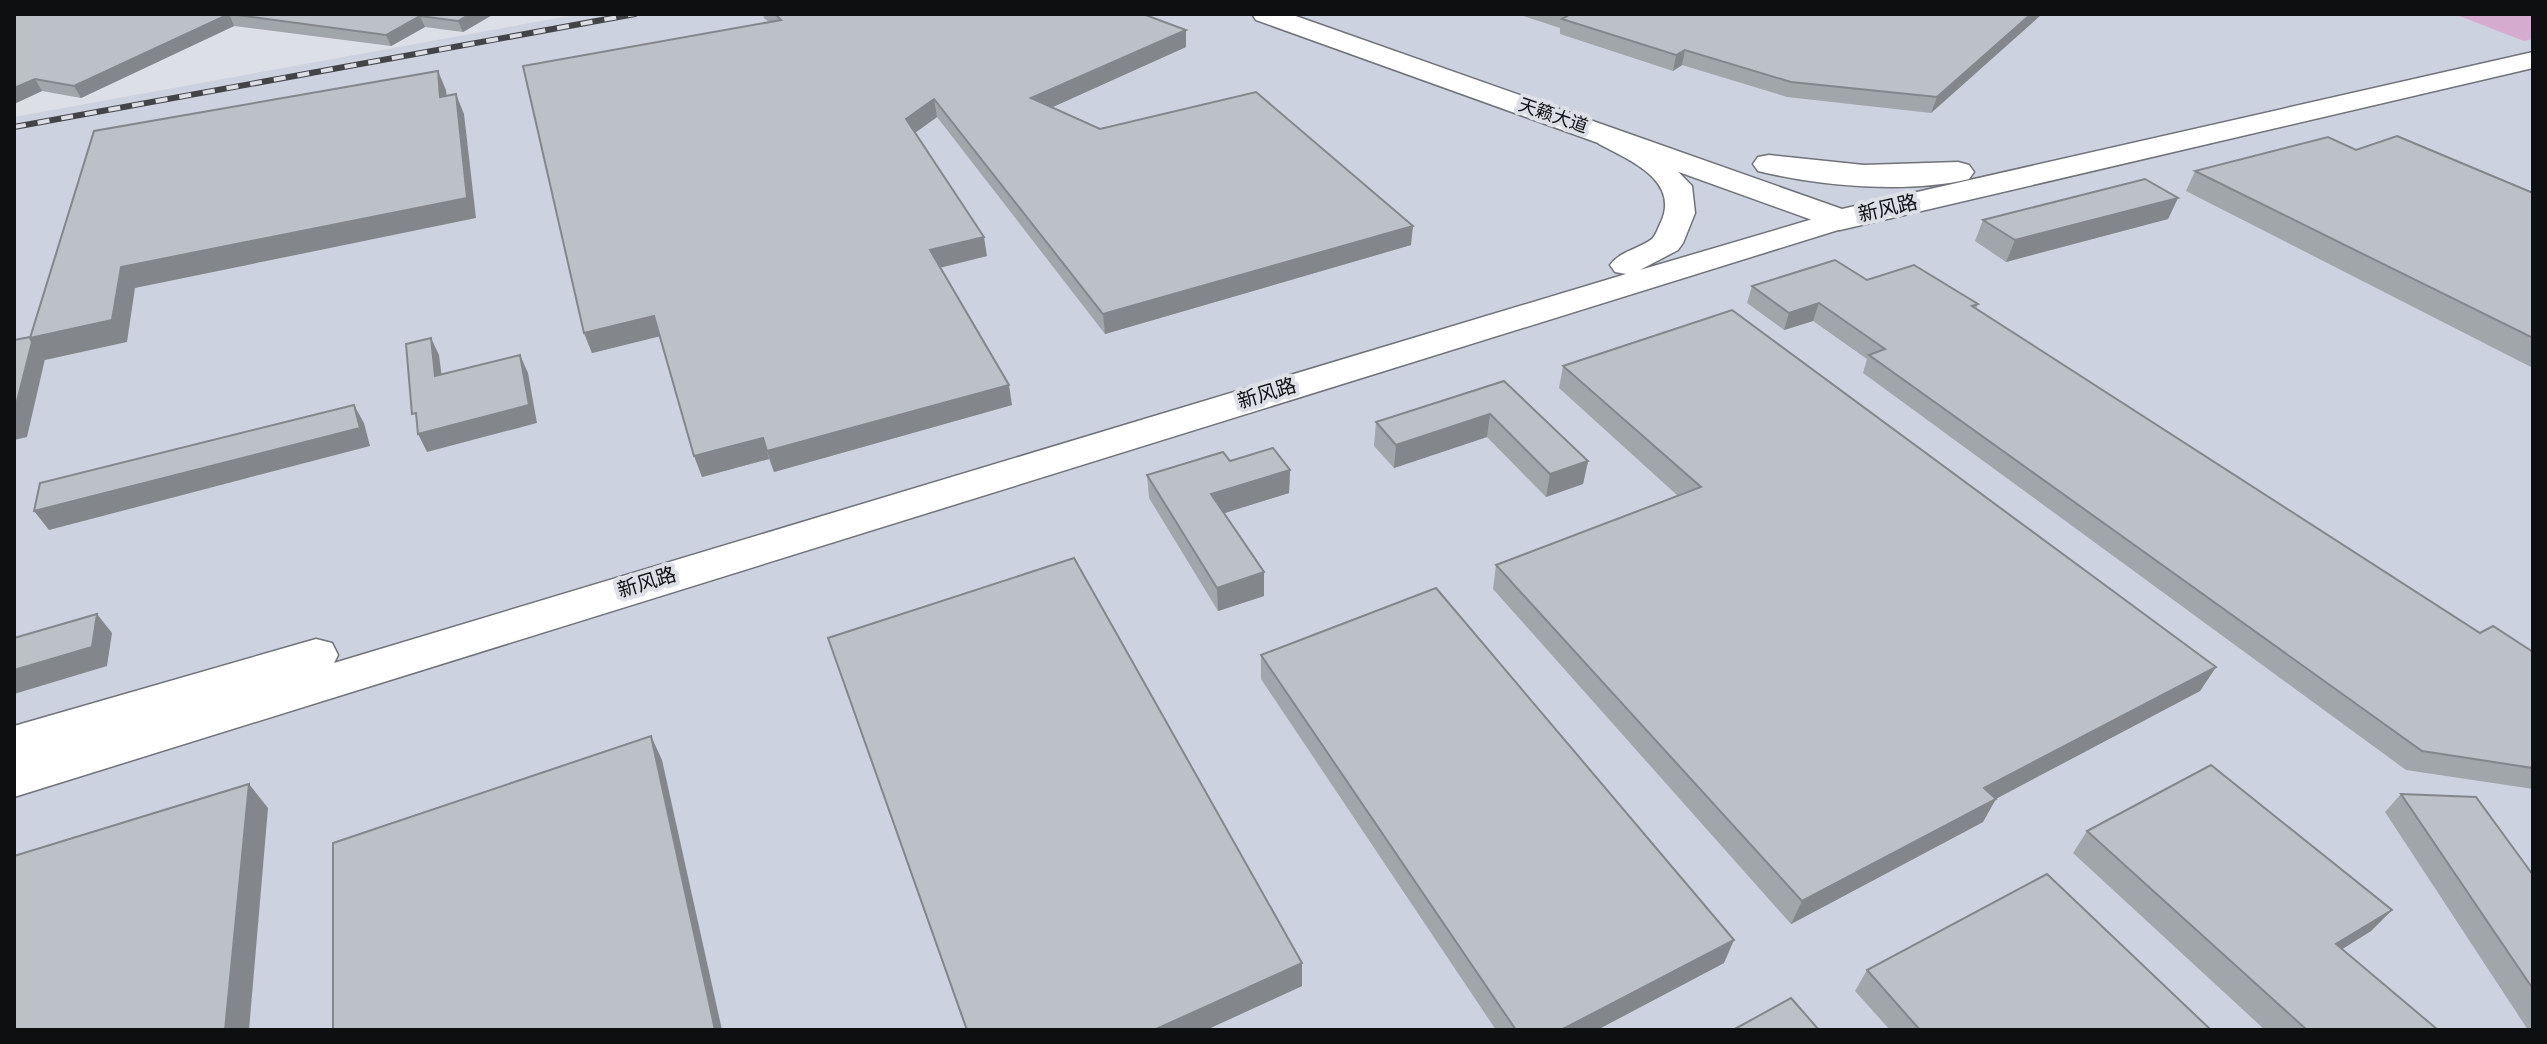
<svg xmlns="http://www.w3.org/2000/svg" width="2547" height="1044" font-family="'Source Sans 3','Noto Sans SC',sans-serif">
<style>
.built{fill:#cdd2e0}
.green{fill:#d5abd0}
.lines{fill:none;stroke-linecap:round;stroke-linejoin:round}
.tertiary-casing{stroke:#707279;stroke-width:3}
.secondary-casing{stroke:#707279;stroke-width:3}
.tertiary{fill:#fff;fill-rule:evenodd}
.secondary{fill:#fff;fill-rule:evenodd}
.rail-casing{stroke:#434448;stroke-width:6}
.rail{stroke:#dddfe7;stroke-width:4;stroke-dasharray:12;stroke-linecap:butt}
.wall{fill:#a1a6ab}
.shaded-wall{fill:#83878b}
.building{fill:#bbc1c7;stroke:#83878b;stroke-width:2}
.labels{text-anchor:middle;dominant-baseline:central;stroke-width:8;stroke-linejoin:round;paint-order:stroke}
.far-street-label{font-size:18px;fill:#0e0f11;stroke:#dddfe7}
.street-label{font-size:20px;fill:#0e0f11;stroke:#dddfe7}
</style>
<rect width="100%" height="100%" fill="#dddfe7"/>
<polygon class="built" points="580,14 2533,14 2533,1030 14,1030 14,117"/>
<polygon class="green" points="2454,14 2533,14 2533,39 2524,41"/>
<g class="lines">
<g class="tertiary-casing">
<path id="tertiary" d="M1609,130l53,25 30,31 3,27 -12,30 -5,7 -38,20 200,-59 11,3 4,6 -4,6 -1837,571v-71l302,-87 16,4 6,12 -4,8 1292,-389 -11,-2 -5,-7c10,-14 29,-16 42,-26 4,-4 6,-11 9,-17 19,-42 -32,-62 -62,-78l-4,-6 4,-6z"/>
</g>
<g class="secondary-casing">
<g id="secondary">
<polygon points="1252,14 1290,14 1842,209 2533,52 2533,68 1840,230 1256,20"/>
<path d="M1769,155l95,10 94,-3 11,3 5,7 -5,7c-61,15 -150,7 -211,-8l-5,-7 5,-7z"/>
</g>
</g>
<use href="#tertiary" class="tertiary"/>
<use href="#secondary" class="secondary"/>
<g class="rail-casing">
<polyline id="rail" points="14,127 635,14"/>
</g>
<use href="#rail" class="rail"/>
</g>
<g class="wall">
<polygon points="14,14 494,14 463,32 425,27 391,46 234,26 81,98 42,91 14,104"/>
<polygon points="763,14 1143,14 1186,30 1186,47 1052,107 1100,129 1411,245 1105,334 937,117 915,133 987,256 940,268 1012,405 774,472 769,459 702,477 660,336 592,353 584,333 769,22 764,18"/>
<polygon points="1517,14 2042,14 1931,113 1787,97 1682,65 1673,71 1560,34 1560,28"/>
<polygon points="2356,150 2533,193 2533,368 2186,191 2195,171"/>
<polygon points="2178,198 2168,219 2006,262 1975,241 1983,220"/>
<polygon points="1867,280 1978,304 1976,309 2480,633 2533,652 2533,789 2406,770 1863,373 1867,359 1813,321 1784,330 1747,303 1752,286"/>
<polygon points="1563,366 2216,667 2200,691 1996,798 1983,822 1791,924 1493,589 1496,565 1678,496 1559,388"/>
<polygon points="1504,381 1588,461 1583,484 1546,497 1487,437 1394,468 1374,446 1376,422"/>
<polygon points="1230,461 1290,470 1289,493 1224,513 1264,572 1264,596 1218,611 1149,498 1147,475"/>
<polygon points="828,638 1302,963 1302,986 1206,1030 966,1030"/>
<polygon points="1261,655 1724,963 1597,1030 1496,1030 1261,679"/>
<polygon points="2401,794 2533,875 2533,1030 2528,1030 2385,812"/>
<polygon points="2087,831 2392,910 2371,931 2342,949 2438,1030 2265,1030 2073,853"/>
<polygon points="1867,970 2211,1030 1890,1030 1855,991"/>
</g>
<g class="shaded-wall">
<polygon points="229,14 234,26 81,98 74,86"/>
<polygon points="470,14 494,14 463,32 458,21"/>
<polygon points="2031,14 2042,14 1931,113 1937,97"/>
<polygon points="420,16 425,27 391,46 386,35"/>
<polygon points="1186,30 1186,47 1033,116 1031,98"/>
<polygon points="1685,50 1682,65 1673,71 1676,55"/>
<polygon points="438,71 446,90 449,117 440,97"/>
<polygon points="35,79 42,91 14,104 14,88"/>
<polygon points="456,94 464,114 476,218 135,288 127,342 45,360 45,359 27,437 14,440 14,413 30,338 121,267"/>
<polygon points="934,99 937,117 909,137 906,119"/>
<polygon points="2178,198 2168,219 2006,262 2015,240"/>
<polygon points="1413,226 1411,245 1105,334 1103,314"/>
<polygon points="984,237 987,256 934,269 930,250"/>
<polygon points="1819,303 1813,321 1784,330 1789,313"/>
<polygon points="654,316 661,336 592,353 584,333"/>
<polygon points="431,338 439,355 444,394 435,376"/>
<polygon points="520,355 528,373 537,423 427,452 418,434"/>
<polygon points="1009,385 1012,405 774,472 767,451"/>
<polygon points="354,405 364,423 370,446 49,530 34,511"/>
<polygon points="1490,414 1487,437 1394,468 1396,445"/>
<polygon points="763,438 769,459 702,477 694,456"/>
<polygon points="1588,461 1583,484 1546,497 1550,474"/>
<polygon points="1290,470 1289,493 1212,517 1211,494"/>
<polygon points="1264,572 1264,596 1218,611 1217,588"/>
<polygon points="97,614 112,633 107,666 14,694 14,670"/>
<polygon points="2216,667 2200,691 1975,810 1996,799 1983,822 1791,924 1802,901 1984,788"/>
<polygon points="651,736 662,760 722,1030 715,1030"/>
<polygon points="249,784 268,808 249,1030 225,1030"/>
<polygon points="2392,910 2371,931 2317,965 2336,944"/>
<polygon points="1734,940 1724,963 1597,1030 1561,1030"/>
<polygon points="1302,963 1302,986 1206,1030 1154,1030"/>
</g>
<g class="building">
<polygon points="14,14 470,14 458,21 420,16 386,35 229,14 74,86 35,79 14,88"/>
<polygon points="775,14 1143,14 1186,30 1031,98 1100,129 1256,92 1413,226 1103,314 934,99 906,119 984,237 930,250 1009,385 767,451 763,438 694,456 654,316 584,333 523,66 781,20"/>
<polygon points="1566,14 2031,14 1937,97 1791,82 1685,50 1676,55 1562,19 1569,15"/>
<polygon points="438,71 440,97 456,94 467,198 121,267 112,320 30,338 94,131"/>
<polygon points="2397,136 2533,193 2533,338 2195,171 2328,137 2356,150"/>
<polygon points="2145,179 2178,198 2015,240 1983,220"/>
<polygon points="1835,260 1867,280 1914,265 1978,304 1972,306 2480,633 2493,626 2533,652 2533,768 2422,751 1869,355 1885,349 1819,303 1789,313 1752,286"/>
<polygon points="1732,310 2216,667 1984,788 1996,799 1802,901 1496,565 1701,487 1563,366"/>
<polygon points="30,337 30,338 32,342 14,413 14,340"/>
<polygon points="431,338 435,376 520,355 529,405 418,434 416,413 412,414 406,344"/>
<polygon points="1504,381 1588,461 1550,474 1490,414 1396,445 1376,422"/>
<polygon points="354,405 360,428 34,511 40,483"/>
<polygon points="1273,448 1290,470 1211,494 1264,572 1217,588 1147,475 1223,452 1230,461"/>
<polygon points="1074,558 1302,963 1154,1030 967,1030 828,638"/>
<polygon points="1436,588 1734,940 1561,1030 1516,1030 1261,655"/>
<polygon points="97,614 92,647 14,670 14,638"/>
<polygon points="651,736 715,1030 333,1030 333,843"/>
<polygon points="2211,765 2392,910 2336,944 2438,1030 2307,1030 2087,831"/>
<polygon points="249,784 225,1030 14,1030 14,856"/>
<polygon points="2401,794 2476,797 2533,875 2533,989"/>
<polygon points="2047,874 2211,1030 1920,1030 1867,970"/>
<polygon points="1791,998 1819,1030 1733,1030"/>
</g>
<g class="labels">
<g class="far-street-label">
<text transform="translate(1553 116) rotate(19)">天籁大道</text>
</g>
<g class="street-label">
<text transform="translate(1888 209) rotate(-13)">新风路</text>
<text transform="translate(1267 394) rotate(-17)">新风路</text>
<text transform="translate(647 583) rotate(-17)">新风路</text>
</g>
</g>
<rect width="2547" height="1044" fill="none" stroke="#0e0f11" stroke-width="32"/>
</svg>
